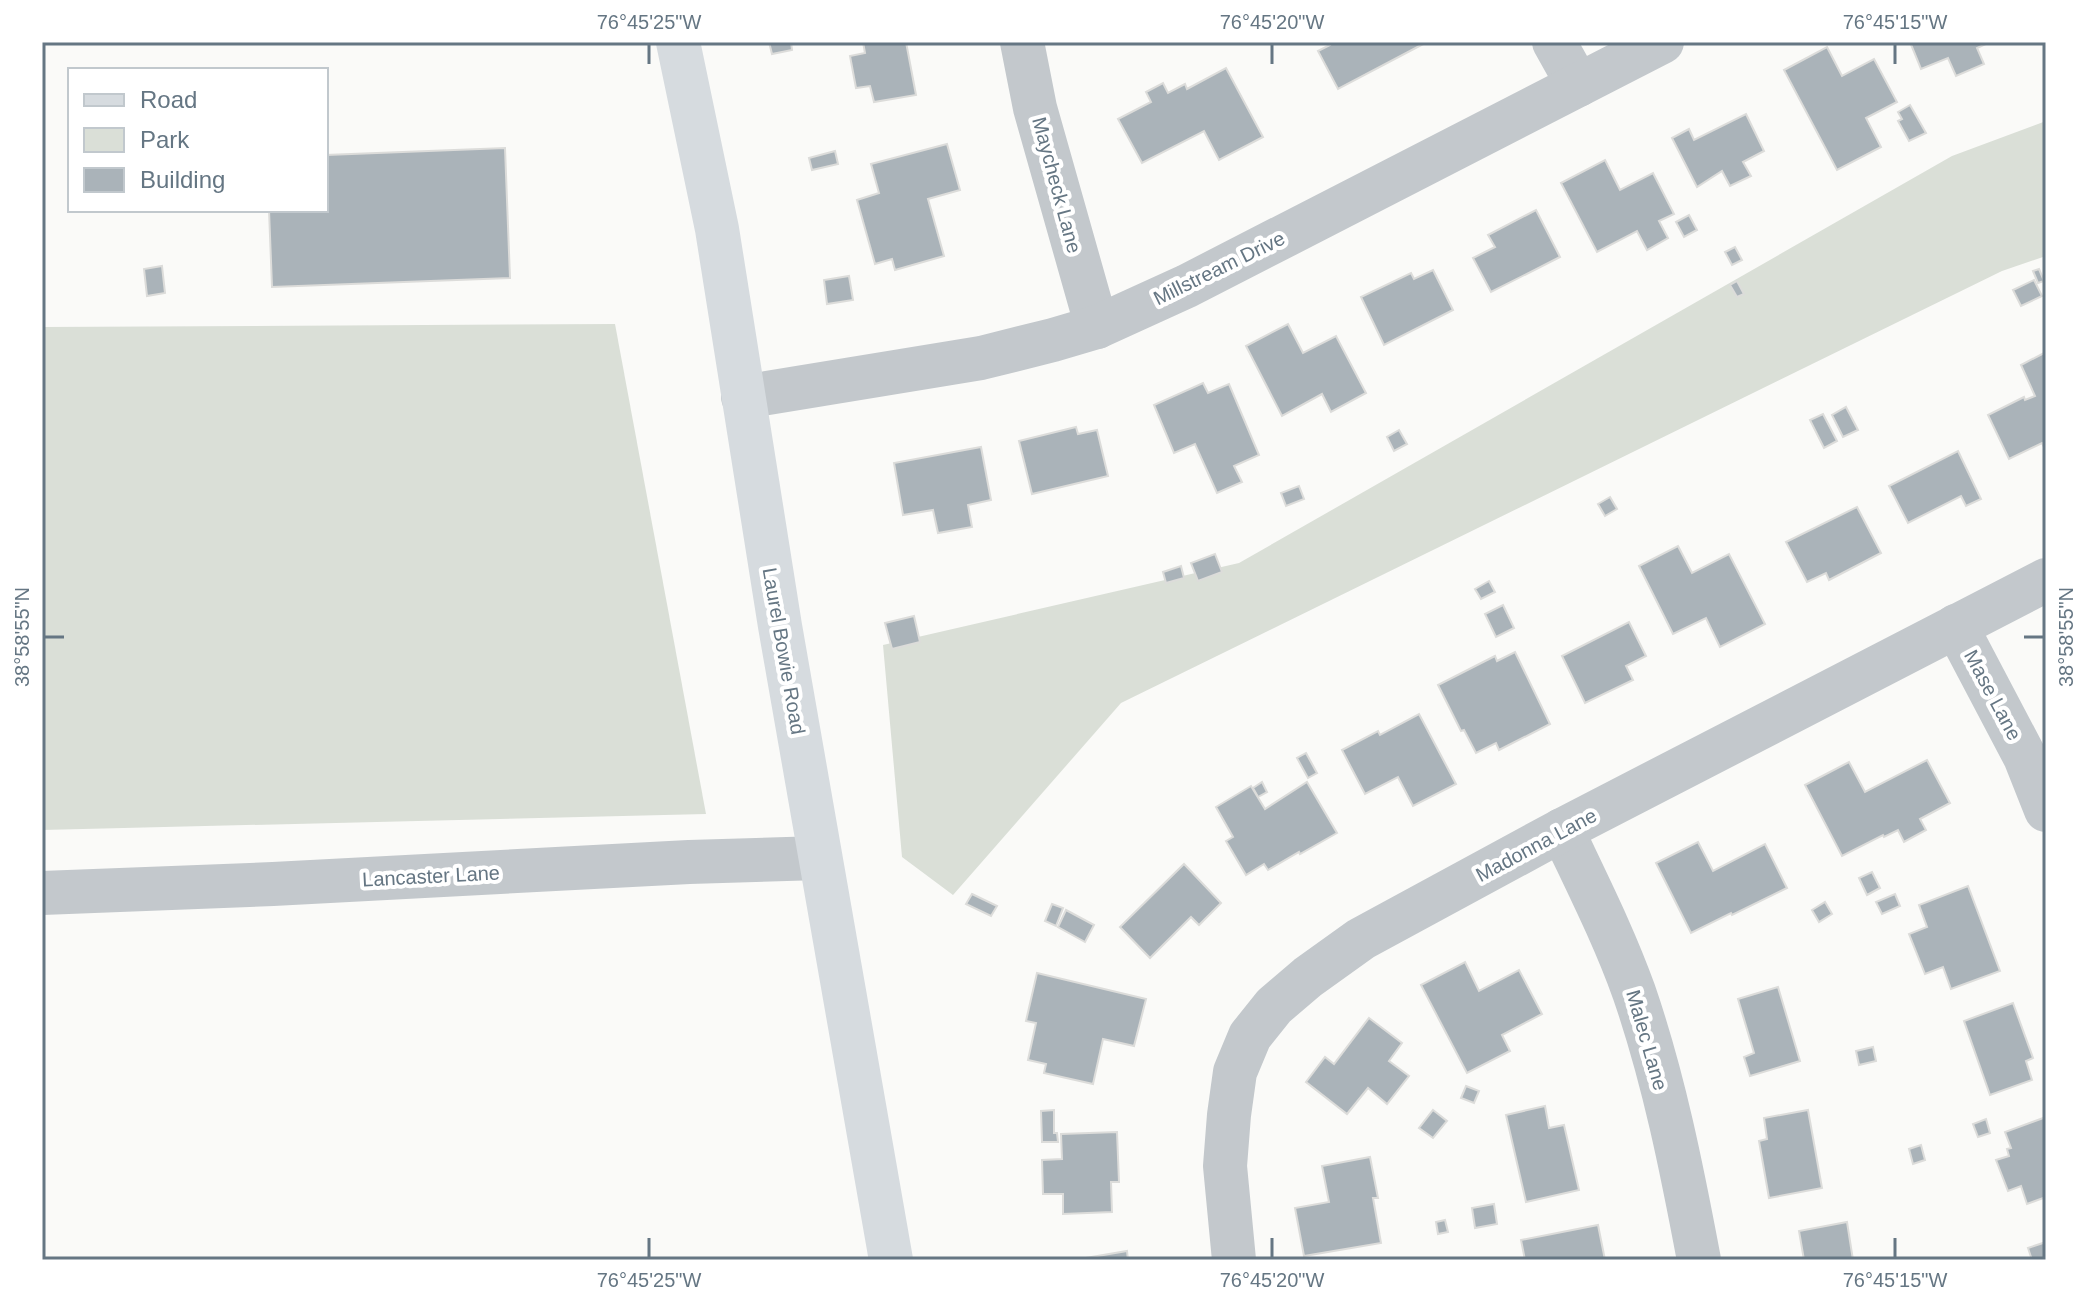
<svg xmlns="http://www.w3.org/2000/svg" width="2088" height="1302" font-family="Helvetica,sans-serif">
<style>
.green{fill:#dadfd7}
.building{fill:#aab3b9;stroke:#dcdcda;stroke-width:2}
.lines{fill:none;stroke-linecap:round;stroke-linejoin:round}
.minor{stroke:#c3c8cc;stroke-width:44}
.major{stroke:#d6dbdf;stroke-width:44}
.ticks{fill:none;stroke:#657683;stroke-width:3}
.labels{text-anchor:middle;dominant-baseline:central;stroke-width:8;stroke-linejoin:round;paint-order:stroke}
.street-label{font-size:20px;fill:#657683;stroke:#fff}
.neatline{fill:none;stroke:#657683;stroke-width:3}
.ticks-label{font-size:20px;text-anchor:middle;fill:#657683}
</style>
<rect width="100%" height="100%" fill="#fafaf8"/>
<g class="green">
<polygon points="2046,121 2046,256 2002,271 1121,703 953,895 902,857 883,645 1239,563 1952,156"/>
<polygon points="615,324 706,814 42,830 42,327"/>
</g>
<g class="building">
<polygon points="769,42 791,42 792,50 772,54"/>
<polygon points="863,42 906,42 916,95 874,102 870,86 856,88 850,56 865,53"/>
<polygon points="1329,42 1427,42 1338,89 1318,51 1330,45"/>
<polygon points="1910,42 1990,42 1977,48 1984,64 1956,76 1948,58 1921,69"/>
<polygon points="1827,47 1842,76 1874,59 1897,102 1866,118 1881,147 1837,170 1784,70"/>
<polygon points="1226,68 1263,137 1219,160 1204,131 1142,163 1118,119 1151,102 1146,92 1163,83 1168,93 1185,84 1187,89"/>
<polygon points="1910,105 1926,133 1909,141 1898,121 1902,119 1898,112"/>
<polygon points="1746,114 1764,151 1743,162 1751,176 1730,186 1722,171 1697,187 1672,138 1689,129 1694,140"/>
<polygon points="947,144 960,190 928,199 944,256 895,270 892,259 875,264 857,200 879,193 871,164"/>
<polygon points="505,148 510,278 272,287 269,210 326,210 326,155"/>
<polygon points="835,151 838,164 812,170 809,158"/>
<polygon points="1605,160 1620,190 1653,173 1674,214 1659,221 1668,238 1647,250 1637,231 1597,252 1561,183"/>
<polygon points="1536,210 1560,257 1491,292 1473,258 1495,247 1488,235"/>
<polygon points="1689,215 1697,230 1684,237 1676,222"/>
<polygon points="1735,247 1742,260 1732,265 1725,252"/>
<polygon points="162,266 165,293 147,296 144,269"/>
<polygon points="2039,269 2044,281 2038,283 2033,271"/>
<polygon points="1433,270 1453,310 1384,345 1361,297 1411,273 1414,279"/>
<polygon points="849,276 853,300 827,304 824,280"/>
<polygon points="2034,280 2042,296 2021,306 2013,290"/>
<polygon points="1737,281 1744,294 1737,297 1730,285"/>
<polygon points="1288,324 1303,353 1336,336 1366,393 1331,412 1322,394 1282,416 1246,346"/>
<polygon points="2046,352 2046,451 2042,443 2009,459 1988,415 2024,397 2025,400 2035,396 2021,365"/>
<polygon points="1203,383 1208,393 1229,384 1259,455 1234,466 1242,482 1217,493 1195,444 1174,453 1154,405"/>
<polygon points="1846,407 1858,430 1843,437 1832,415"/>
<polygon points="1823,414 1837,441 1824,448 1810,420"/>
<polygon points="1076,427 1078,434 1097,430 1108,476 1032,494 1019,441"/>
<polygon points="1399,430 1407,444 1394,451 1387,437"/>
<polygon points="981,447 991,500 968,505 972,527 938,533 933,510 903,515 894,463"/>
<polygon points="1958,451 1981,499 1966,506 1961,496 1908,523 1889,486"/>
<polygon points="1299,486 1304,499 1286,506 1281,493"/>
<polygon points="1610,497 1617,509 1605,516 1598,504"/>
<polygon points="1857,507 1881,553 1829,580 1826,573 1807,582 1786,542"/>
<polygon points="1678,546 1692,573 1729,554 1765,624 1720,647 1706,618 1673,634 1639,566"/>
<polygon points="1215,554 1222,572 1198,581 1191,563"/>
<polygon points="1181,566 1184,578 1166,583 1163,572"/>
<polygon points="1489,581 1495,592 1481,599 1475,589"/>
<polygon points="1503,605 1514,628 1496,637 1485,614"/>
<polygon points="914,616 920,642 892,649 885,623"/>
<polygon points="1629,622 1646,656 1626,666 1633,680 1585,703 1562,656"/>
<polygon points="1515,652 1550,724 1499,750 1496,743 1476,753 1464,730 1461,731 1438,685 1495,656 1497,661"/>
<polygon points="1419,714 1456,784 1413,806 1398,777 1365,794 1342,750 1378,731 1380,735"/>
<polygon points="1306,753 1317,773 1308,778 1297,758"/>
<polygon points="1927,760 1950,803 1920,819 1926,830 1904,842 1898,830 1884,837 1883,835 1842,856 1805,785 1849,762 1865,792"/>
<polygon points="1262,782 1267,792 1258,797 1253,788"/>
<polygon points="1307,782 1337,833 1300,854 1299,852 1268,870 1264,864 1246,875 1226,841 1233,837 1216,807 1251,786 1265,809"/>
<polygon points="1698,842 1713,871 1765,844 1787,888 1732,915 1731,913 1691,933 1656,863"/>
<polygon points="1184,864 1221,903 1199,925 1191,917 1150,958 1120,927"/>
<polygon points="1872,872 1880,888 1867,895 1859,878"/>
<polygon points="1968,886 2000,971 1951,989 1943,967 1925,974 1909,934 1927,927 1919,905"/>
<polygon points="972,894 997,906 991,916 966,904"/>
<polygon points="1895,894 1900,906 1882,914 1876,902"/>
<polygon points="1825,902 1832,914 1819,922 1812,910"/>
<polygon points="1052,904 1063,908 1056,926 1045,921"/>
<polygon points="1066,910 1094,925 1085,942 1058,927"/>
<polygon points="1465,962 1479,991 1519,970 1542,1014 1502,1035 1510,1051 1467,1073 1421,985"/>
<polygon points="1037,973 1146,999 1134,1046 1103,1039 1093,1084 1044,1073 1046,1064 1028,1060 1036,1023 1026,1021"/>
<polygon points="1778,987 1800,1061 1750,1076 1744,1057 1754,1053 1738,999"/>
<polygon points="2013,1003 2033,1058 2026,1061 2032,1080 1990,1095 1964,1021"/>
<polygon points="1369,1018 1402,1043 1389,1061 1409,1076 1387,1104 1368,1088 1347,1114 1306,1082 1325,1057 1334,1064"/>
<polygon points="1873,1047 1876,1061 1859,1065 1856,1051"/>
<polygon points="1466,1086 1479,1091 1474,1103 1461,1098"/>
<polygon points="1545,1106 1549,1128 1564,1125 1579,1190 1526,1202 1506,1115"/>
<polygon points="1054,1110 1054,1133 1057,1133 1058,1142 1042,1142 1041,1111"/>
<polygon points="1433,1110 1447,1121 1433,1138 1419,1128"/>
<polygon points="1808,1110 1822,1188 1769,1198 1759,1141 1767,1139 1764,1118"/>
<polygon points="2046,1117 2046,1197 2027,1204 2021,1186 2008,1191 1996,1160 2009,1156 2007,1149 2011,1148 2005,1132"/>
<polygon points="1986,1119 1990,1133 1978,1137 1973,1124"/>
<polygon points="1117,1132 1119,1182 1111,1182 1112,1212 1063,1214 1063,1194 1043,1194 1042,1160 1062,1159 1061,1134"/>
<polygon points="1921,1145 1925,1160 1913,1164 1909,1149"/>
<polygon points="1370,1157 1378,1198 1373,1198 1381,1243 1304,1256 1295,1208 1329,1202 1322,1166"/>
<polygon points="1494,1204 1497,1224 1475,1228 1472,1208"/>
<polygon points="1445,1220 1448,1232 1438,1234 1436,1222"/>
<polygon points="1847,1222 1853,1260 1804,1260 1799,1231"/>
<polygon points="1598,1225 1605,1260 1525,1260 1521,1240"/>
<polygon points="2046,1242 2046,1260 2032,1260 2028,1248"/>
<polygon points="1127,1251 1128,1260 1074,1260"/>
</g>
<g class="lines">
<g class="minor">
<polyline points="1022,42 1035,108 1097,327"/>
<polyline points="1554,42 1578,85"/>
<polyline points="743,397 981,358 1053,340 1097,327 1187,286 1662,42"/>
<polyline points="1956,626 2025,757 2046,810"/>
<path d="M1562,830c25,53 52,106 72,162 30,87 48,178 65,268"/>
<polyline points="42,893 273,884 689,862 820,858"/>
<polyline points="1234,1260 1225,1166 1229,1115 1235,1072 1250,1036 1274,1006 1308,977 1361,939 1562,830 2046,580"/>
</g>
<polyline class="major" points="678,42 717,229 780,626 891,1260"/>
</g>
<path class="ticks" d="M649,44v20M1272,44v20M1895,44v20M44,637h20M2024,637h20M649,1238v20M1272,1238v20M1895,1238v20"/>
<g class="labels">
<g class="street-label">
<text transform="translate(1057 185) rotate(75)">Maycheck Lane</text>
<text transform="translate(1219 268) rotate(-26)">Millstream Drive</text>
<text transform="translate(784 651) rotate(80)">Laurel Bowie Road</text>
<text transform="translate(1993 695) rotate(62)">Mase Lane</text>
<text transform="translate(1536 845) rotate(-28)">Madonna Lane</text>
<text transform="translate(431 876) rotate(-3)">Lancaster Lane</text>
<text transform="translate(1647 1040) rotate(74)">Malec Lane</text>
</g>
</g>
<rect width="2088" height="1302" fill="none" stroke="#ffffff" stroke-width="88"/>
<rect x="68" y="68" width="260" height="144" fill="#ffffff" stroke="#c1c8cd" stroke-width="2"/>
<rect x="84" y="94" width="40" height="12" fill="#d6dbdf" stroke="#c1c8cd" stroke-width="2"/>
<text x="140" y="108" font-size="24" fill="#657683">Road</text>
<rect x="84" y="128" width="40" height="24" fill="#dadfd7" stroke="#c1c8cd" stroke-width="2"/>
<text x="140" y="148" font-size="24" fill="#657683">Park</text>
<rect x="84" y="168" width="40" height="24" fill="#aab3b9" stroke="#c1c8cd" stroke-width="2"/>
<text x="140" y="188" font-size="24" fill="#657683">Building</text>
<rect x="44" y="44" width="2000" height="1214" class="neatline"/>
<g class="ticks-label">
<text x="649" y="29">76°45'25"W</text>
<text x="1272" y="29">76°45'20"W</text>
<text x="1895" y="29">76°45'15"W</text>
<text transform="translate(22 637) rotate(-90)" y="7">38°58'55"N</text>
<text transform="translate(2066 637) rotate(-90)" y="7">38°58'55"N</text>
<text x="649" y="1287">76°45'25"W</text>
<text x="1272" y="1287">76°45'20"W</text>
<text x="1895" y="1287">76°45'15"W</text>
</g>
</svg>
